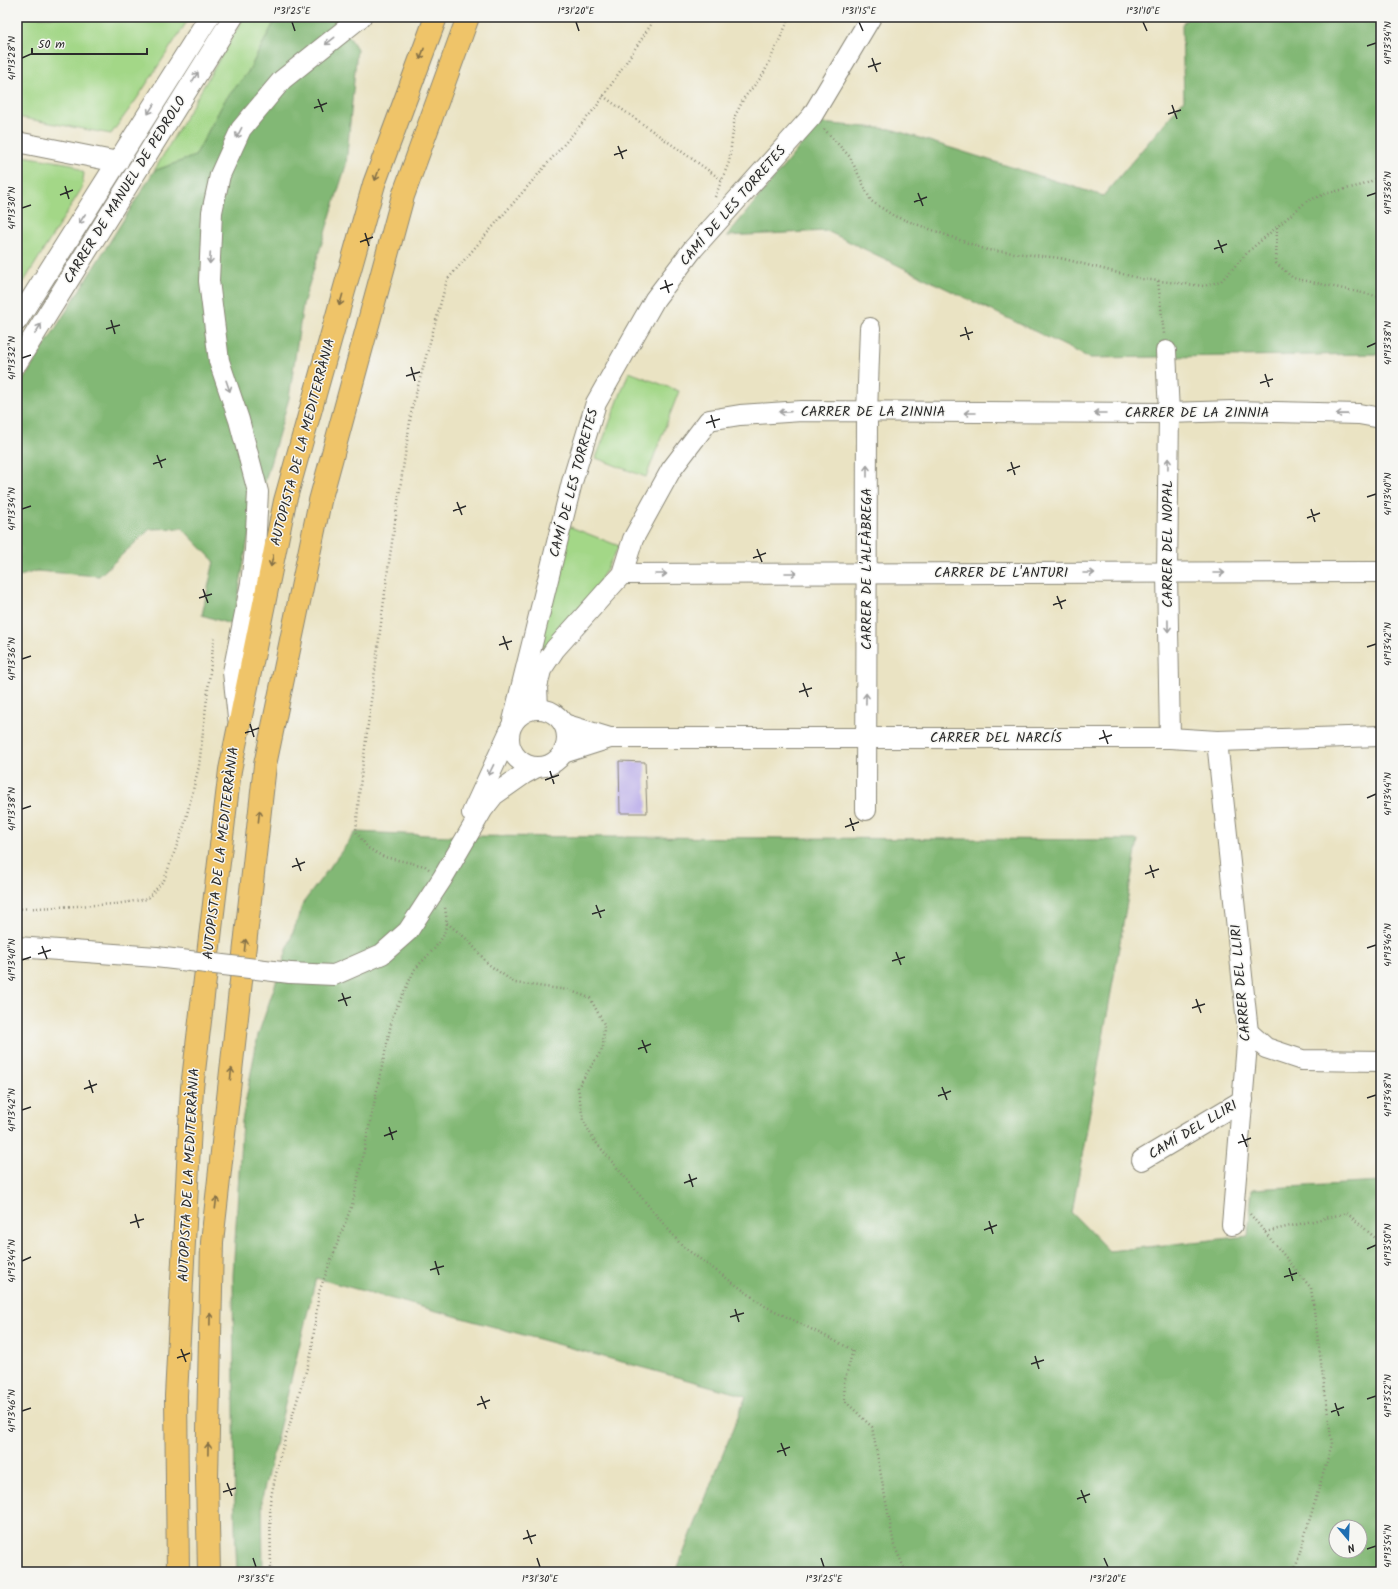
<svg xmlns="http://www.w3.org/2000/svg" width="1398" height="1589" font-family="Kalam,sans-serif">
<style>
.green{fill:#a3d787;stroke:#678159}
.forest{fill:#82b874;stroke:#567250;fill-rule:evenodd}
.building{fill:#b6a7e9}
.lines{fill:none;stroke-linecap:round;stroke-linejoin:round}
.minor-casing{stroke:#8a8777;stroke-width:22}
.highway-casing{stroke:#8a8777;stroke-width:24}
.path{stroke:#8a8777;stroke-width:2.5;stroke-dasharray:1 3;stroke-linecap:butt}
.minor{stroke:#fff;stroke-width:20}
.highway{stroke:#efc469;stroke-width:22}
.minor-bridge-casing{stroke:#8a8777;stroke-width:22;stroke-linecap:butt}
.minor-bridge{stroke:#fff;stroke-width:20}
.oneway{stroke:#a0a0a0}
.oneway2{stroke:#837047}
.ticks{fill:none;stroke:#2b2b2b;stroke-width:1.5}
.labels{text-anchor:middle;dominant-baseline:central;stroke-width:3;stroke-linejoin:round;paint-order:stroke}
.street-label{font-size:14px;fill:#2b2b2b;stroke:#f6f6f2}
.neatline{fill:none;stroke:#2b2b2b;stroke-width:1.5}
.ticks-label{font-size:10px;text-anchor:middle;fill:#2b2b2b}
</style>
<rect width="100%" height="100%" fill="#f6f6f2"/>
<filter id="ink" filterUnits="userSpaceOnUse"><feTurbulence type="fractalNoise" baseFrequency=".025" numOctaves="2"/><feDisplacementMap in="SourceGraphic" scale="8" xChannelSelector="R" yChannelSelector="G"/><feConvolveMatrix kernelMatrix="1 2 1 2 8 2 1 2 1" color-interpolation-filters="sRGB"/></filter>
<filter id="wash" filterUnits="userSpaceOnUse"><feTurbulence type="fractalNoise" baseFrequency=".012" numOctaves="4" result="noise"/><feDisplacementMap in="SourceGraphic" scale="16" xChannelSelector="R" yChannelSelector="G"/><feGaussianBlur stdDeviation="0.9" result="paint"/><feColorMatrix in="noise" values="0 0 0 0 0 0 0 0 0 0 0 0 0 0 0 0 0 1.4 0 .05"/><feComposite in="paint" operator="in"/></filter>
<g filter="url(#wash)">
<rect width="100%" height="100%" fill="#eae3c3"/>
<g class="green">
<polygon points="17,17 190,17 136,100 111,134 17,117"/>
<polygon points="244,17 277,17 248,72 224,102 195,156 154,171"/>
<polygon points="17,155 72,164 84,173 82,188 17,293"/>
<polygon points="629,372 679,391 646,477 596,458"/>
<polygon points="568,526 619,546 597,586 552,655 532,639"/>
</g>
<g class="forest">
<polygon points="277,17 346,17 340,22 357,49 346,165 303,304 289,398 247,544 233,625 202,615 214,561 182,528 150,529 99,576 36,571 17,577 17,390 154,171 195,156 225,100 248,72"/>
<polygon points="1188,17 1381,17 1381,354 1090,358 827,231 727,236 819,123 891,129 1103,196 1184,100 1182,25"/>
<path d="M356,832l95,4 687,4 -66,373 37,38 139,-15 4,-47 129,-7v390h-705l70,-176 -430,-118 -54,220 1,74h-26l-2,-45 -2,-251 9,-155 16,-86 45,-132zM1336,1527h24v24h-24z"/>
</g>
<g id="blocks">
<polygon class="building" points="619,761 645,762 647,813 620,813"/>
</g>
</g>
<g filter="url(#ink)">
<use href="#blocks" fill-opacity="0" stroke="#8a8777" stroke-width="1"/>
<g class="lines">
<g class="minor-casing">
<g id="minor">
<polyline points="17,142 118,162"/>
<polyline points="17,321 209,17"/>
<polyline points="1166,351 1169,413 1167,573 1170,738"/>
<polyline points="17,363 233,17"/>
<polyline points="622,574 1381,572"/>
<circle cx="538" cy="738" r="29"/>
<polyline points="538,709 537,687 541,670 555,649 622,574 633,539 671,470 709,420 740,415 802,411 1169,413 1233,411 1359,414 1381,418"/>
<polyline points="238,718 233,672 251,583 255,550 258,492 239,420 219,361 209,281 212,212 220,175 241,129 282,80 361,17"/>
<polyline points="513,721 572,482 596,403 655,299 693,249 812,116 871,17"/>
<polyline points="564,724 610,738"/>
<polyline points="1217,741 1248,1032 1232,1225"/>
<polyline points="563,753 610,738 1170,738 1217,741 1381,736"/>
<polyline points="866,810 867,413 870,328"/>
<polyline points="472,813 508,735"/>
<polyline points="17,947 156,957"/>
<polyline points="290,973 334,975 382,954 408,931 442,879 483,809 494,795 524,774 537,767"/>
<polyline points="1248,1032 1266,1048 1302,1060 1381,1061"/>
<polyline points="1142,1160 1243,1100"/>
</g>
</g>
<g class="highway-casing">
<g id="highway">
<polyline points="178,1572 176,1396 192,1088 230,770 285,501 374,184 436,17"/>
<polyline points="209,1572 207,1478 212,1242 265,765 320,501 403,196 468,17"/>
</g>
</g>
<g class="path">
<polyline points="603,96 722,180"/>
<polyline points="824,129 850,157 871,201 894,216 987,250 1060,258 1142,279 1204,286 1221,281 1250,250 1307,201 1328,193 1363,185 1381,176"/>
<polyline points="715,197 729,162 735,116 744,98 763,75 790,17"/>
<polyline points="1277,227 1276,263 1293,278 1381,297"/>
<polyline points="1158,281 1164,334"/>
<polyline points="429,869 425,866 384,857 368,848 356,832 359,794 388,569 412,408 447,280 597,106 656,17"/>
<polyline points="17,909 116,904 147,899 164,880 184,826 199,766 214,638"/>
<polyline points="447,923 468,940 488,964 515,983 568,990 590,998 604,1024 603,1048 578,1087 583,1120 594,1140 682,1246 765,1306 853,1350 844,1383 845,1401 872,1427 894,1545 906,1572"/>
<polyline points="1250,1214 1311,1288 1332,1444 1294,1572"/>
<polyline points="1265,1232 1347,1213 1381,1243"/>
<polyline points="271,1572 270,1501 280,1456 311,1355 319,1292 353,1202 393,1015 415,969 434,949 443,937 447,923 445,907"/>
</g>
<use href="#minor" class="minor"/>
<use href="#highway" class="highway"/>
<g class="minor-bridge-casing">
<polyline id="minor-bridge" points="156,957 290,973"/>
</g>
<use href="#minor-bridge" class="minor-bridge"/>
</g>
<defs><path id="oneway-shaft" d="M-6 0H5M1.5-3L5.5 0L1.5 3" fill="none" stroke-width="1.6" stroke-linecap="round" stroke-linejoin="round"/></defs>
<g class="oneway">
<use href="#oneway-shaft" transform="translate(330 41) rotate(142)"/>
<use href="#oneway-shaft" transform="translate(195 77) rotate(-58)"/>
<use href="#oneway-shaft" transform="translate(151 109) rotate(122)"/>
<use href="#oneway-shaft" transform="translate(239 133) rotate(117)"/>
<use href="#oneway-shaft" transform="translate(82 219) rotate(123)"/>
<use href="#oneway-shaft" transform="translate(210 258) rotate(93)"/>
<use href="#oneway-shaft" transform="translate(38 329) rotate(-58)"/>
<use href="#oneway-shaft" transform="translate(228 386) rotate(71)"/>
<use href="#oneway-shaft" transform="translate(785 412) rotate(176)"/>
<use href="#oneway-shaft" transform="translate(970 413) rotate(-180)"/>
<use href="#oneway-shaft" transform="translate(1100 413) rotate(-180)"/>
<use href="#oneway-shaft" transform="translate(1342 414) rotate(-179)"/>
<use href="#oneway-shaft" transform="translate(1168 464) rotate(-89)"/>
<use href="#oneway-shaft" transform="translate(867 471) rotate(-90)"/>
<use href="#oneway-shaft" transform="translate(791 573)"/>
<use href="#oneway-shaft" transform="translate(1089 573)"/>
<use href="#oneway-shaft" transform="translate(1219 573)"/>
<use href="#oneway-shaft" transform="translate(661 574)"/>
<use href="#oneway-shaft" transform="translate(1168 626) rotate(89)"/>
<use href="#oneway-shaft" transform="translate(866 699) rotate(-89)"/>
<use href="#oneway-shaft" transform="translate(491 770) rotate(116)"/>
</g>
<g class="oneway2">
<use href="#oneway-shaft" transform="translate(422 54) rotate(110)"/>
<use href="#oneway-shaft" transform="translate(377 175) rotate(110)"/>
<use href="#oneway-shaft" transform="translate(341 300) rotate(106)"/>
<use href="#oneway-shaft" transform="translate(272 561) rotate(102)"/>
<use href="#oneway-shaft" transform="translate(259 816) rotate(-84)"/>
<use href="#oneway-shaft" transform="translate(245 945) rotate(-84)"/>
<use href="#oneway-shaft" transform="translate(231 1074) rotate(-84)"/>
<use href="#oneway-shaft" transform="translate(216 1203) rotate(-83)"/>
<use href="#oneway-shaft" transform="translate(210 1319) rotate(-89)"/>
<use href="#oneway-shaft" transform="translate(208 1449) rotate(-89)"/>
</g>
</g>
<path class="ticks" d="M292,22l3,9M576,22l3,9M859,22l4,9M1143,22l4,9M1367,46l9,-3M22,58l9,-4M872,58l5,14M868,67l13,-4M318,99l5,13M1172,105l5,14M314,108l13,-5M1168,114l13,-4M618,146l5,13M614,155l13,-5M65,186l4,13M918,193l5,13M60,195l13,-5M1367,196l9,-3M914,202l13,-5M22,208l9,-3M365,233l4,13M1218,240l5,13M360,242l13,-5M1214,249l13,-5M665,280l4,13M660,289l13,-5M111,320l4,14M965,327l4,13M106,329l14,-4M960,336l13,-4M1367,347l9,-4M22,358l9,-3M411,367l4,14M1265,374l4,13M406,376l14,-4M1260,383l13,-4M711,415l4,13M706,423l14,-4M157,455l5,13M1011,462l4,13M153,464l13,-5M1007,471l13,-5M1367,497l9,-3M457,502l5,13M22,509l9,-3M1311,509l4,13M453,511l13,-5M1307,518l13,-5M757,549l5,13M753,558l13,-5M203,589l5,14M1057,596l5,13M199,598l13,-4M1053,605l13,-5M503,636l5,14M499,645l13,-4M1367,647l9,-3M22,659l9,-3M803,683l5,14M799,692l13,-4M250,724l4,13M1103,730l5,14M245,733l14,-5M1099,739l13,-4M550,771l4,13M545,780l14,-5M1367,798l9,-4M22,809l9,-3M850,818l4,13M845,827l14,-5M296,858l5,13M1150,865l4,13M292,867l13,-5M1145,874l14,-5M596,905l5,13M592,914l13,-4M42,946l5,13M1367,948l9,-3M896,952l5,13M38,954l13,-4M22,960l9,-3M892,961l13,-4M342,993l5,13M1196,999l5,14M338,1001l13,-4M1192,1008l13,-4M642,1040l5,13M638,1049l13,-5M89,1080l4,13M942,1087l5,13M84,1089l13,-5M938,1096l13,-5M1367,1098l9,-3M22,1110l9,-3M389,1127l4,13M1242,1134l5,13M384,1136l13,-5M1238,1143l13,-5M689,1174l4,13M684,1183l13,-5M135,1214l4,14M989,1221l4,13M130,1223l14,-4M984,1230l13,-5M1367,1249l9,-4M22,1261l9,-4M435,1261l4,14M1289,1268l4,13M430,1270l14,-4M1284,1277l13,-4M735,1309l4,13M730,1317l14,-4M181,1349l5,13M1035,1356l4,13M177,1358l13,-5M1031,1364l13,-4M481,1396l5,13M1367,1399l9,-3M1335,1403l4,13M477,1405l13,-5M22,1411l9,-3M1331,1412l13,-5M781,1443l5,13M777,1452l13,-5M227,1483l5,13M1081,1490l5,13M223,1492l13,-4M1077,1499l13,-5M527,1530l5,14M523,1539l13,-4M1367,1549l9,-3M253,1558l3,9M537,1558l3,9M821,1558l3,9M1104,1558l4,9"/>
<g class="labels">
<g class="street-label">
<text transform="translate(125 190) rotate(-58)">CARRER DE MANUEL DE PEDROLO</text>
<text transform="translate(733 206) rotate(-49)">CAMÍ DE LES TORRETES</text>
<text x="873" y="412">CARRER DE LA ZINNIA</text>
<text x="1197" y="413">CARRER DE LA ZINNIA</text>
<text transform="translate(303 442) rotate(-75)">AUTOPISTA DE LA MEDITERRÀNIA</text>
<text transform="translate(574 483) rotate(-75)">CAMÍ DE LES TORRETES</text>
<text transform="translate(1168 544) rotate(-90)">CARRER DEL NOPAL</text>
<text transform="translate(867 569) rotate(-90)">CARRER DE L'ALFÀBREGA</text>
<text x="1001" y="573">CARRER DE L'ANTURI</text>
<text x="996" y="738">CARRER DEL NARCÍS</text>
<text transform="translate(221 853) rotate(-83)">AUTOPISTA DE LA MEDITERRÀNIA</text>
<text transform="translate(1241 983) rotate(-95)">CARRER DEL LLIRI</text>
<text transform="translate(1193 1130) rotate(-31)">CAMÍ DEL LLIRI</text>
<text transform="translate(189 1175) rotate(-87)">AUTOPISTA DE LA MEDITERRÀNIA</text>
</g>
</g>
<rect width="1398" height="1589" fill="none" stroke="#f6f6f2" stroke-width="44"/>
<g transform="translate(1348 1539) rotate(161)"><circle r="19" fill="#f6f6f2" stroke="#a5a5a2"/>
<path d="M0-3L7 15L0 10L-7 15Z" fill="#1f6fb2"/>
<text y="-6" font-size="11" font-weight="bold" text-anchor="middle" fill="#2b2b2b">N</text>
</g>
<path d="M32 48v6h115v-6" fill="none" stroke="#2b2b2b" stroke-width="2"/>
<text x="38" y="48" font-size="12" fill="#2b2b2b" stroke="#f6f6f2" stroke-width="3" paint-order="stroke">50 m</text>
<rect x="22" y="22" width="1354" height="1545" class="neatline"/>
<g class="ticks-label">
<text x="292" y="14">1°31'25"E</text>
<text x="576" y="14">1°31'20"E</text>
<text x="859" y="14">1°31'15"E</text>
<text x="1143" y="14">1°31'10"E</text>
<text transform="translate(1387 43) rotate(-90)" y="4">41°13'34"N</text>
<text transform="translate(11 58) rotate(-90)" y="4">41°13'28"N</text>
<text transform="translate(1387 193) rotate(-90)" y="4">41°13'36"N</text>
<text transform="translate(11 208) rotate(-90)" y="4">41°13'30"N</text>
<text transform="translate(1387 343) rotate(-90)" y="4">41°13'38"N</text>
<text transform="translate(11 358) rotate(-90)" y="4">41°13'32"N</text>
<text transform="translate(1387 494) rotate(-90)" y="4">41°13'40"N</text>
<text transform="translate(11 509) rotate(-90)" y="4">41°13'34"N</text>
<text transform="translate(1387 644) rotate(-90)" y="4">41°13'42"N</text>
<text transform="translate(11 659) rotate(-90)" y="4">41°13'36"N</text>
<text transform="translate(1387 794) rotate(-90)" y="4">41°13'44"N</text>
<text transform="translate(11 809) rotate(-90)" y="4">41°13'38"N</text>
<text transform="translate(1387 945) rotate(-90)" y="4">41°13'46"N</text>
<text transform="translate(11 960) rotate(-90)" y="4">41°13'40"N</text>
<text transform="translate(1387 1095) rotate(-90)" y="4">41°13'48"N</text>
<text transform="translate(11 1110) rotate(-90)" y="4">41°13'42"N</text>
<text transform="translate(1387 1245) rotate(-90)" y="4">41°13'50"N</text>
<text transform="translate(11 1261) rotate(-90)" y="4">41°13'44"N</text>
<text transform="translate(1387 1396) rotate(-90)" y="4">41°13'52"N</text>
<text transform="translate(11 1411) rotate(-90)" y="4">41°13'46"N</text>
<text transform="translate(1387 1546) rotate(-90)" y="4">41°13'54"N</text>
<text x="256" y="1582">1°31'35"E</text>
<text x="540" y="1582">1°31'30"E</text>
<text x="824" y="1582">1°31'25"E</text>
<text x="1108" y="1582">1°31'20"E</text>
</g>
</svg>
